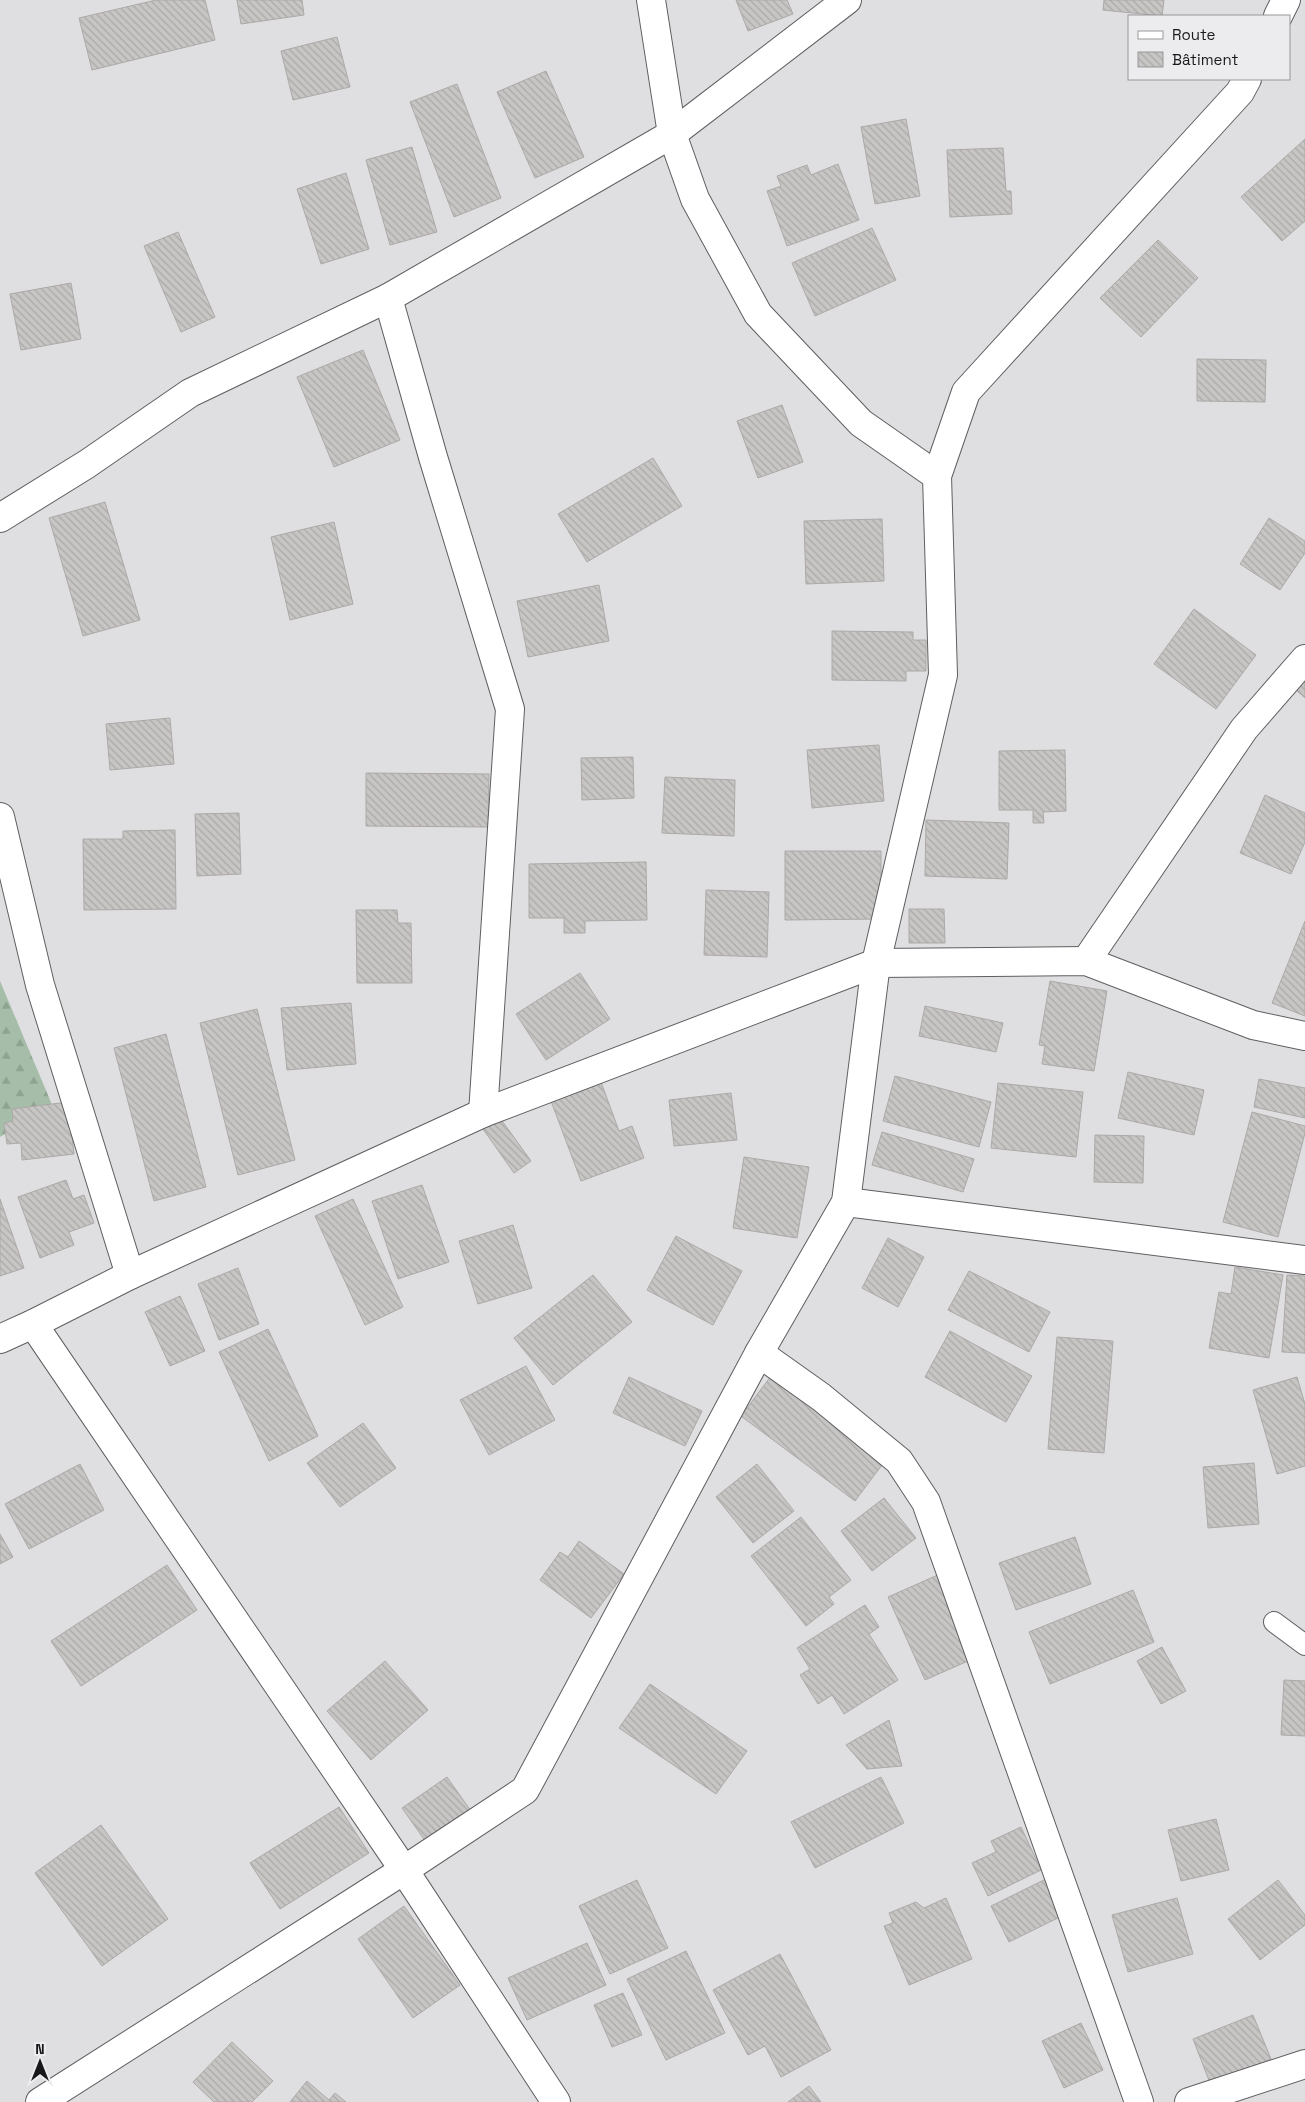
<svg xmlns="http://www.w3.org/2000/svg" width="1305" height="2102" font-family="'Space Grotesk',sans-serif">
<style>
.forest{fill:url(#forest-firs)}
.building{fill:url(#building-back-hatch);stroke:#aca9a7}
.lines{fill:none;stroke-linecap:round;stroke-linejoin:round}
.service-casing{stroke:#5f5f62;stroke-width:22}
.minor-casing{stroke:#5f5f62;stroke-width:30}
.service{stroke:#fff;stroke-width:20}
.minor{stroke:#fff;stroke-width:28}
</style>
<defs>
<pattern id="forest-firs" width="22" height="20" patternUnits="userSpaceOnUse" patternTransform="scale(1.25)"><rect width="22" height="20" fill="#a6bea9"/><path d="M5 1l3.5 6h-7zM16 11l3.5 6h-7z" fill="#8ea391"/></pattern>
<pattern id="building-back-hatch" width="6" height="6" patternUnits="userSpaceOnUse" patternTransform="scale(1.25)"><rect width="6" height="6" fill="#c8c6c4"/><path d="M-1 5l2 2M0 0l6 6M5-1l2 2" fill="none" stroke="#aba9a8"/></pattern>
</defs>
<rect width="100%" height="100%" fill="#dfdfe2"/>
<polygon class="forest" points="0,981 53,1107 0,1137"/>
<g class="building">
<polygon points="156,0 205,0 215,40 92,70 79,18"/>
<polygon points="237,0 302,0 304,15 241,24"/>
<polygon points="736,0 787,0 793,14 748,31"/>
<polygon points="1104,0 1164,0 1162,16 1103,10"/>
<polygon points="337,37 350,87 293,100 281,51"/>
<polygon points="546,71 584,157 535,178 497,92"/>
<polygon points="457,84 501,198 454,217 410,102"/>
<polygon points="906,119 920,196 875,204 861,127"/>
<polygon points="1305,139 1305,221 1282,241 1241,197"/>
<polygon points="412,147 437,232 390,245 366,160"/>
<polygon points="1003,148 1006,191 1011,191 1012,214 950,217 947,150"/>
<polygon points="838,164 859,220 787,246 767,191 781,186 777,176 807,165 811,175"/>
<polygon points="346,173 369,249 321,264 297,189"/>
<polygon points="872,228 896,280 815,316 792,263"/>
<polygon points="178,232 215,317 181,332 144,246"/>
<polygon points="1158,240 1198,278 1141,337 1100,298"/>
<polygon points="71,283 81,339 21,350 10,294"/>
<polygon points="363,350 400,440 334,467 297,377"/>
<polygon points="1197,359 1266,360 1265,402 1197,401"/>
<polygon points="782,405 803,462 758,478 737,421"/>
<polygon points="653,458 682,506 587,562 558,514"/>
<polygon points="105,502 140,620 83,636 49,518"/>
<polygon points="1269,518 1305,541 1305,553 1280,590 1240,564"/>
<polygon points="882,519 884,581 806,584 804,521"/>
<polygon points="334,522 353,604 290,620 271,537"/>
<polygon points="599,585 609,641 528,657 517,601"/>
<polygon points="1194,609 1256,655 1216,709 1154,664"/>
<polygon points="832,631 913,632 913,640 926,640 926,671 906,671 906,681 832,680"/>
<polygon points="1305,678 1305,698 1296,690"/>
<polygon points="170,718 174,764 110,770 106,724"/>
<polygon points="879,745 884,801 812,808 807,750"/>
<polygon points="1065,750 1066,811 1043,812 1044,823 1033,823 1033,810 999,810 999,751"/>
<polygon points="633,757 634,798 582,800 581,758"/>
<polygon points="366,773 489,774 488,827 366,826"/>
<polygon points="665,777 735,780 734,836 662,833"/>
<polygon points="1265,795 1305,813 1305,842 1291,874 1240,853"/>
<polygon points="239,813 241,874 197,876 195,814"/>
<polygon points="926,820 1009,823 1007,879 925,876"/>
<polygon points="175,830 176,909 84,910 83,839 123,839 123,831"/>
<polygon points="785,851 881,851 881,919 785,920"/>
<polygon points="646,862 647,920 585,921 585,933 564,933 564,918 529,918 529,864"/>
<polygon points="706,890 769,892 767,957 704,955"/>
<polygon points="909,909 944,909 945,943 909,943"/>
<polygon points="356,910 397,910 398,923 411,923 412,983 357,983"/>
<polygon points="1305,921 1305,1016 1272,1003"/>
<polygon points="580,973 610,1019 546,1060 516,1014"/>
<polygon points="1050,981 1107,991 1094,1071 1042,1064 1045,1046 1039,1045"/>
<polygon points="351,1003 356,1064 287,1070 281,1008"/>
<polygon points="925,1006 1003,1023 996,1052 919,1036"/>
<polygon points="257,1009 295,1160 238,1175 200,1023"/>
<polygon points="166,1034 206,1187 154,1201 114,1048"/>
<polygon points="1128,1072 1204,1090 1194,1135 1118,1118"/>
<polygon points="895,1076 991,1102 979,1147 883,1121"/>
<polygon points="1259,1079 1305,1088 1305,1118 1254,1107"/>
<polygon points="601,1082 619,1131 632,1126 644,1158 581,1181 551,1101"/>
<polygon points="998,1083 1083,1092 1076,1157 991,1148"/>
<polygon points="731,1093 737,1140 674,1146 669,1100"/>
<polygon points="68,1102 74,1154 22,1160 21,1143 7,1144 4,1123 13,1121 12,1109"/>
<polygon points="1252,1112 1305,1126 1305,1133 1278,1237 1223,1222"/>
<polygon points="500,1118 531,1161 514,1173 483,1129"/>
<polygon points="882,1132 974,1159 963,1192 872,1165"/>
<polygon points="1095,1135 1144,1136 1143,1183 1094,1182"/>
<polygon points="744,1157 809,1167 797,1238 733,1228"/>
<polygon points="66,1180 73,1199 84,1195 94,1223 69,1232 74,1245 40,1258 18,1197"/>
<polygon points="422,1185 449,1262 398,1279 372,1201"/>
<polygon points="0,1199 24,1268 0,1276"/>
<polygon points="353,1199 403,1307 365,1325 315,1216"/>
<polygon points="513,1225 532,1288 478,1304 459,1241"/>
<polygon points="676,1236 742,1271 713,1325 647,1290"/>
<polygon points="888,1238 924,1257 898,1307 862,1288"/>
<polygon points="1235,1267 1283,1275 1269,1358 1209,1348 1219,1292 1231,1294"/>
<polygon points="238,1268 259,1324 219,1340 198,1284"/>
<polygon points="969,1271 1050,1312 1029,1352 948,1310"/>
<polygon points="593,1275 632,1322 553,1385 514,1338"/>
<polygon points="1287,1275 1305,1276 1305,1353 1282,1352"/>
<polygon points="180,1296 205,1351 170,1366 145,1312"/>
<polygon points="268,1329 318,1436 269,1461 219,1352"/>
<polygon points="950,1331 1032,1376 1006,1422 925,1377"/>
<polygon points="1057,1337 1113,1341 1104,1453 1048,1449"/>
<polygon points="526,1366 555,1420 489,1455 460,1400"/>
<polygon points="771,1376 885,1461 855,1501 741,1416"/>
<polygon points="629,1377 702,1411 685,1446 613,1413"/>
<polygon points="1297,1377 1305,1404 1305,1466 1277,1474 1253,1390"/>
<polygon points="363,1423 396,1468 340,1507 307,1463"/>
<polygon points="1254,1463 1259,1524 1208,1528 1203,1467"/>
<polygon points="80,1464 104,1510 29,1549 5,1504"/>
<polygon points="757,1464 794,1511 753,1543 716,1497"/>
<polygon points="884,1498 916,1538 872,1571 841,1531"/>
<polygon points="801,1517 851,1580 829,1597 834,1604 806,1626 751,1556"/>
<polygon points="0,1534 13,1557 0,1564"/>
<polygon points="1075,1537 1091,1584 1016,1610 999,1563"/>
<polygon points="579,1541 624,1574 591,1618 540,1580 560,1552 568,1557"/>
<polygon points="167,1565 197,1610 81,1686 51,1641"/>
<polygon points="940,1574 977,1657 925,1680 888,1597"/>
<polygon points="1133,1590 1154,1642 1050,1684 1029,1632"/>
<polygon points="865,1605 879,1627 869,1634 898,1680 844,1714 832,1695 818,1704 800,1675 810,1669 797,1648"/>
<polygon points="1162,1647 1186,1691 1161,1704 1137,1661"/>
<polygon points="385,1661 428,1710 371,1760 327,1711"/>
<polygon points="1284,1680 1305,1681 1305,1736 1281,1735"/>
<polygon points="650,1684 747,1751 716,1794 619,1728"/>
<polygon points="889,1720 902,1766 867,1769 846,1745"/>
<polygon points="447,1777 471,1811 426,1842 402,1808"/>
<polygon points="881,1777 904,1823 815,1868 791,1822"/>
<polygon points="339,1807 369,1853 280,1909 250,1863"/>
<polygon points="1216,1819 1229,1870 1181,1881 1168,1830"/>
<polygon points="101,1825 168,1919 102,1966 35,1873"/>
<polygon points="1021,1827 1041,1870 988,1896 972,1863 996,1852 991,1841"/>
<polygon points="1050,1877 1068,1913 1009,1942 991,1906"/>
<polygon points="637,1880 668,1948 610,1974 579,1906"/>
<polygon points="1278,1880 1305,1915 1305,1925 1260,1960 1228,1919"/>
<polygon points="946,1898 972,1959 909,1985 884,1926 893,1923 889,1913 916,1902 924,1908"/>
<polygon points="1177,1898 1193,1954 1128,1972 1112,1915"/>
<polygon points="404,1906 460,1985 413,2018 358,1939"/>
<polygon points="587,1943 606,1985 527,2020 508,1978"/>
<polygon points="686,1951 725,2033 666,2060 627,1979"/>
<polygon points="780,1954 831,2050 781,2077 765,2046 748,2055 713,1990"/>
<polygon points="623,1993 642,2035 612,2047 594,2005"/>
<polygon points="1253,2015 1271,2059 1210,2083 1193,2039"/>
<polygon points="1081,2023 1103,2070 1064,2088 1042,2041"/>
<polygon points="232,2042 273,2081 252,2102 214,2102 193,2082"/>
<polygon points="307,2081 329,2100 335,2093 346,2102 290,2102"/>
<polygon points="809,2086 821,2102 788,2102"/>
</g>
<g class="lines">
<g class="service-casing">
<polyline id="service" points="1274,1622 1305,1645"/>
</g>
<g class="minor-casing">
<g id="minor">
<polyline points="651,0 672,134 695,199 758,314 861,423 937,476"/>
<polyline points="1278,16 1286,0"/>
<polyline points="0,518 87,464 190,393 388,298"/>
<polyline points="0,817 40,985 130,1275"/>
<polyline points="1086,961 1244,729 1305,659"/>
<polyline points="483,1113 510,709 433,457 388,298 672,134 847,0"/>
<polyline points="846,1202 1305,1260"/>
<polyline points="33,1324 404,1870 556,2102"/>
<polyline points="0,1339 33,1324 130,1275 483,1113 876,963 1086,961 1253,1025 1305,1036"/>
<polyline points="759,1353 821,1397 899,1461 926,1502 1139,2102"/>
<polyline points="40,2102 404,1870 525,1790 759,1353 846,1202 876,963 943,675 937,476 966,392 1240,92 1247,79"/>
<polyline points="1189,2102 1305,2064"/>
</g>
</g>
<use href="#service" class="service"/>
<use href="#minor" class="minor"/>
</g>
<rect x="1128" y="15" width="162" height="65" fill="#ececef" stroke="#979799"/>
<rect x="1138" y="31" width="25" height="8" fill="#ffffff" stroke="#979799"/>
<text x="1172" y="40" font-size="15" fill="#181819">Route</text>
<rect x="1138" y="52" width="25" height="15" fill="url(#building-back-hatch)" stroke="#979799"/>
<text x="1172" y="65" font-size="15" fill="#181819">Bâtiment</text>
<g transform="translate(40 2062)" stroke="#ececef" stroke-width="4" paint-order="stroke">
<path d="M0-4L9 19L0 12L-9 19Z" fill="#181819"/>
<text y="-8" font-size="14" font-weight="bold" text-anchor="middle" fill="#181819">N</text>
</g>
</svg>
